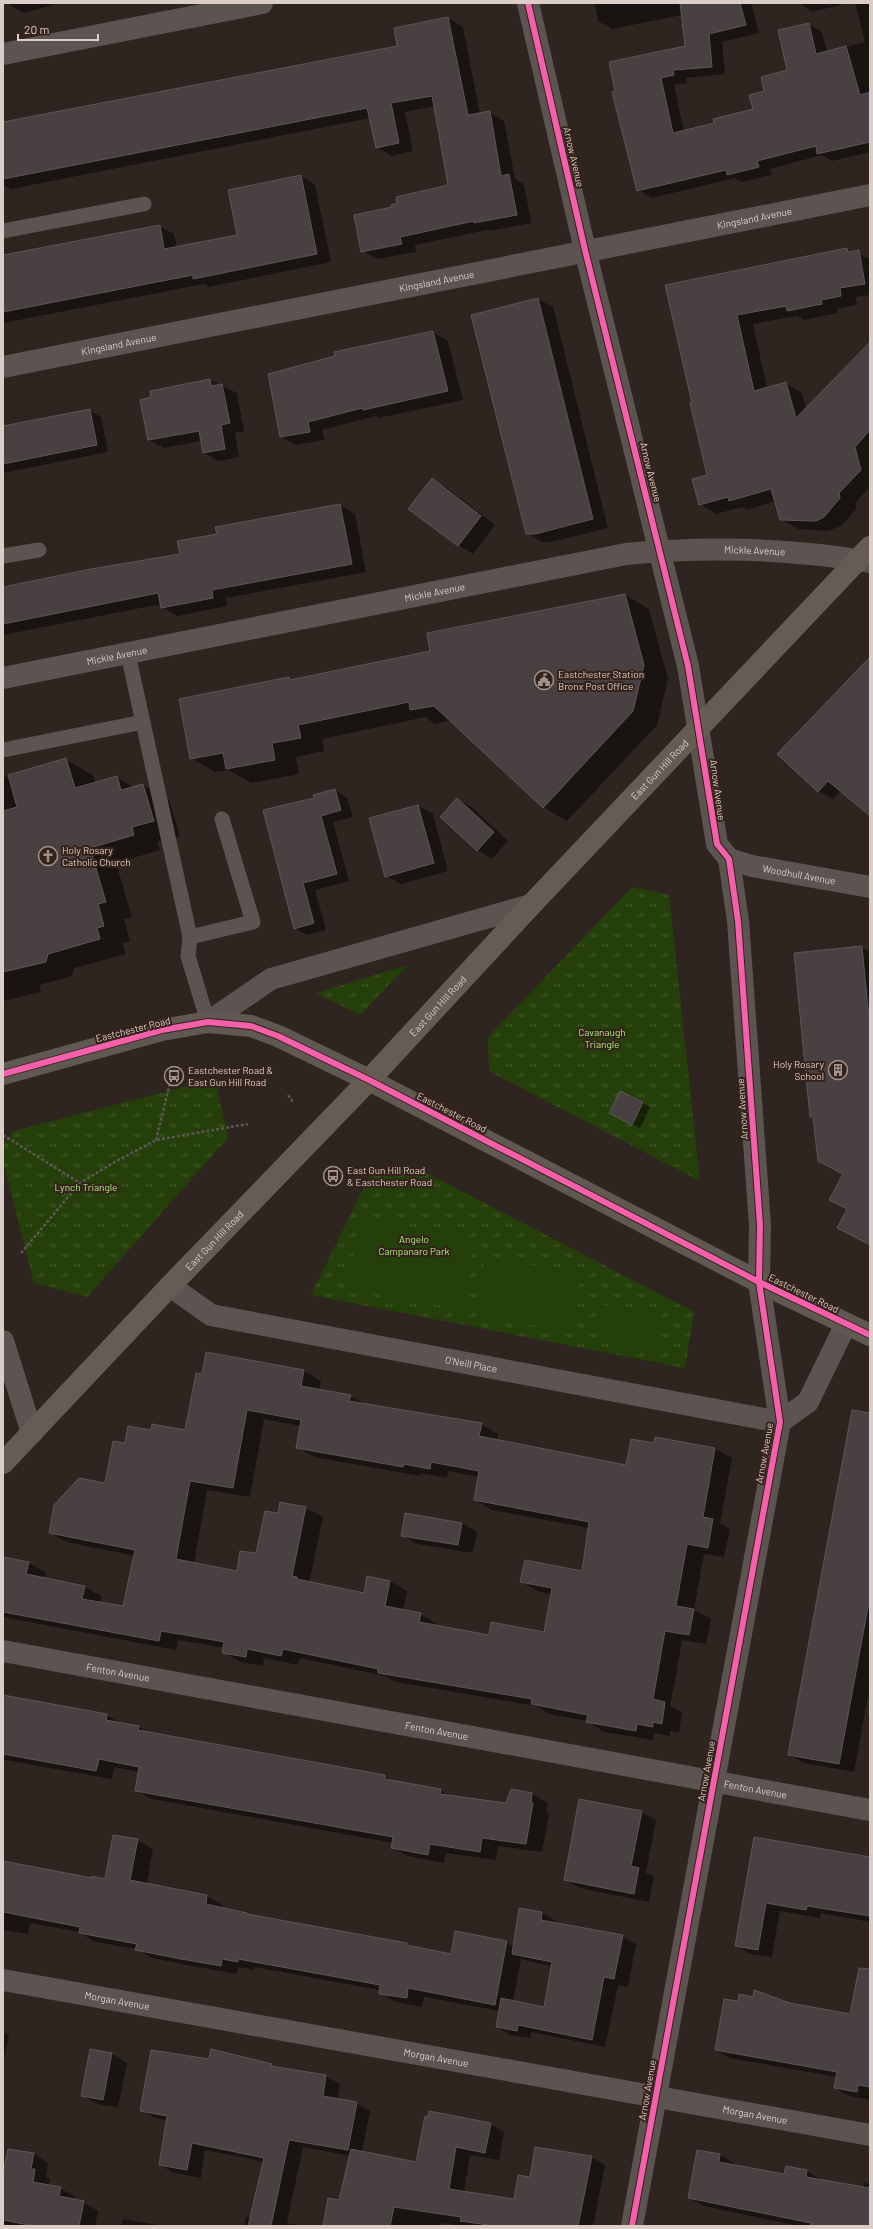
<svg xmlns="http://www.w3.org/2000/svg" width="873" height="2229" font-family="Barlow,sans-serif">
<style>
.grass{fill:url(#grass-tufts)}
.pitch{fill:#253f0a}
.shadow{fill:#0007;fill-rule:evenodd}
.building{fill:#484041;stroke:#5d5556;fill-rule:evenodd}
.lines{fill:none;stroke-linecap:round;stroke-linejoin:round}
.path{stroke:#5e5653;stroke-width:2.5;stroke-dasharray:3 2;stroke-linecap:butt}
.service{stroke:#5b5450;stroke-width:15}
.minor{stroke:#5b5450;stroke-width:22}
.secondary{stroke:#605852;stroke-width:22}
.primary{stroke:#655c54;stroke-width:22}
.cycleway-casing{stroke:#35221a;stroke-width:8}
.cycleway{stroke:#f560ab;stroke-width:6}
.labels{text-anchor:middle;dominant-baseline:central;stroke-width:4;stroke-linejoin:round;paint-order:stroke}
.street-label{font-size:10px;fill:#dbcec8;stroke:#35221a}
.poi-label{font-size:10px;fill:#dbcec8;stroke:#35221a;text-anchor:start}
.park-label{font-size:10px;fill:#a9ea7a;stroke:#35221a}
</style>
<defs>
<pattern id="grass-tufts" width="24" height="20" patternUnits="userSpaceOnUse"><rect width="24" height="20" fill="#253f0a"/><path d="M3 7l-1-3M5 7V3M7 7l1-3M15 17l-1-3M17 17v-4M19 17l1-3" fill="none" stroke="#445a2c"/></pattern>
</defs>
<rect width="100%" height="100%" fill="#2f2520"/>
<g class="grass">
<polygon points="632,887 669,895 700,1181 489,1071 488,1037"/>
<polygon points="408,965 360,1015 316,993"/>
<polygon points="215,1079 228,1138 87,1297 34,1283 3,1161 3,1146 13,1131"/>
<polygon points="415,1167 694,1312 685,1368 311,1295 369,1177"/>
</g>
<g class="pitch">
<polygon points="361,1219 475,1238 463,1309 348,1289"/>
<polygon points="484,1259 580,1271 573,1330 476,1318"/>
<polygon points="602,1305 662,1315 655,1352 596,1342"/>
</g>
<g class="shadow">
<polygon points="7,3 61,3 23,13"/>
<polygon points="595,3 751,3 759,33 722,42 725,74 686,78 687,83 674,85 684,131 715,124 754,110 765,92 789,71 808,24 822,32 827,52 865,42 855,3 870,3 870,152 832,161 822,155 770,169 772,175 742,182 735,178 652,198 638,190 613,93 686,47 682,15 612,29 598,21"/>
<polygon points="799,3 848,3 812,12"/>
<polygon points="448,18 463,27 480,114 489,112 504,121 515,179 524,184 531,223 490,231 487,230 415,245 416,252 377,259 362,251 393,208 398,204 449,186 435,106 405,112 413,151 392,156 377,148 371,118 11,189 3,184 3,123 399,47"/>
<polygon points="301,176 315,185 331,262 209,287 204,284 3,323 3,256 159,226 174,234 177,248 238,235"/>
<polygon points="847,249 870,259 870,295 856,297 857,305 837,309 838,313 804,320 797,316 753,324 767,388 786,383 802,393 806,408 870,342 870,487 855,503 857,508 841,526 828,531 798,529 781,519 776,501 747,510 742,507 716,514 700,504 708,476 666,285"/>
<polygon points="538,299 553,307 608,528 551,542 542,542 527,533"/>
<polygon points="433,332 448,341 463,400 379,418 376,416 322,430 324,440 296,445 281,437"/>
<polygon points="210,380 237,393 244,431 235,433 239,457 218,461 203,452 201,441 164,448 149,440"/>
<polygon points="89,410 101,417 108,452 3,473 3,427"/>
<polygon points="432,479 447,488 495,525 473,554 458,545"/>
<polygon points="340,505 355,514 366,572 226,598 227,606 177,616 162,607 161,604 3,635 3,588 181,555 218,534"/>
<polygon points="625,595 649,609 668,679 657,725 567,821 543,807 451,720 435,724 425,717 322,739 324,751 296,757 299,774 251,783 229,770 215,772 191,758 289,678 292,680 431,652"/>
<polygon points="870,658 870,815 841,791 833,799 818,791"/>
<polygon points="66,760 93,775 95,784 117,778 134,787 143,785 169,800 180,836 157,842 160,850 116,863 132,917 124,919 130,941 122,943 126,954 74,968 72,976 39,985 41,992 3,1001 3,775 6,777"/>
<polygon points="335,790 347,798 353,817 333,822 349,881 315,890 326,930 307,935 294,928 315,799"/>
<polygon points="457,799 472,807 508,841 492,859 477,850"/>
<polygon points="418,806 433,814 448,871 401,884 386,876"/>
<polygon points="861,947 870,952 870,1245 838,1227 848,1210 830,1200 844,1174 819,1160 814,1118 811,1117"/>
<polygon points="621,1092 650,1107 640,1128 618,1116"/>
<path d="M304,1371l17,10 -2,9 31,6 17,9 114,19 17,10 -1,6 130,27 28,-23 60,5 17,9 -12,66 10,5 -6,28 -20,-3 -10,56 17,9 -5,25 -24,-4 -6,35 -6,31 12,6 -3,21 -9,-2v5l-16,-3 -1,7 -49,-8 -17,-11 -38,-7 -13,-8 -140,-24 -11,-6 -85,-18 -2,7 -34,-7 -1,8 -23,-4 -17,-10 1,-4 -9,-2 -37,-6 -2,10 -173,-33v-59l26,5 17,10 -2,6 41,8 17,9 -2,7 23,5 12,-52 -68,-14 -17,-9 56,-49 20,-39 26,-14h34l17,-56zM264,1419l37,7 -4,21 17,10 106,19 1,-3 26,5 1,-7 31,6 -4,23 17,10 97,18 -6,44 -61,10 17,10 13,2 -7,39 -56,3 -52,-9v-3l-17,-10 -17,-3 4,-20 -17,-10 -25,13 -56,-11 14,-66 -17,-9 -28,7 -22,40 -19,17 -43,-9 13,-73 43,7z"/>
<polygon points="870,1414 870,1685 854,1772 804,1763 789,1755"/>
<polygon points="462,1523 477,1532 473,1553 417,1544 402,1535"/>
<polygon points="3,1696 106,1715 123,1724 139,1727 149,1733 385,1776 394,1782 440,1790 451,1797 507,1804 511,1790 532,1794 548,1803 546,1812 549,1813 542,1852 498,1846 496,1860 446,1853 444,1863 408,1856 392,1847 393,1843 152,1799 136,1790 139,1772 114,1767 112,1779 5,1760 3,1759"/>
<polygon points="641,1812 656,1820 646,1873 654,1877 649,1902 580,1888 565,1880"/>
<polygon points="754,1838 870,1858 870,1922 821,1913 820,1918 780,1911 772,1957 750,1954 736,1945"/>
<path d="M137,1840l16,9 -6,35 60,12 16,9 -1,4 29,7 156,28 5,4 39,7 55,-13 8,5 6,-38 22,4 14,8 -1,2 67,13 14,8 -8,43 -10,-2 -13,62 -74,-15 -1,6 -20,-3 -13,-8 3,-16 -76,-14 -2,10 -26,-5 -16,-9v-3l-126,-23v3l-16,-3 -1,7 -39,-7 -46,-9 -15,-9 -42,-7 -16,-10 -49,-9 -2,11 -25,-4v-68l90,17 13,1zM521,1958l6,3 25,5 -7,42 -32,-6z"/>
<polygon points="870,1980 870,2100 849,2096 835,2088 837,2077 730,2058 716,2050 739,2003 790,2004 851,2015"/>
<polygon points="3,2032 9,2035 3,2063"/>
<polygon points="91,2050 112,2054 127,2063 118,2107 97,2104 82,2095"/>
<polygon points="210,2060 271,2065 276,2068 326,2076 340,2084 337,2099 356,2103 370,2111 362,2152 417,2163 490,2124 504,2132 499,2160 470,2155 464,2192 515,2200 531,2178 591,2157 605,2165 593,2226 462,2226 442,2223 441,2226 324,2226 340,2201 350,2156 303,2147 287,2223 302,2226 244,2226 246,2217 251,2218 264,2162 205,2150 201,2178 174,2173 160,2165 168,2120 155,2118 142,2110"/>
<polygon points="34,2154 48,2163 46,2177 50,2179 48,2186 60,2188 75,2197 74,2201 83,2202 98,2211 95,2226 9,2226 3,2223 3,2179"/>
<polygon points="720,2155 735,2164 734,2166 785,2175 787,2167 807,2171 822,2180 863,2188 864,2183 870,2184 870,2226 799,2226 704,2206 689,2198"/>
<polygon points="123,2219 164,2226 121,2226"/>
<polygon points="182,2224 193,2226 182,2226"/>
</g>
<g class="building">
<polygon points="680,3 740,3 746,25 709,34 712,67 673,70 674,75 661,78 673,133 714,123 713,119 753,109 749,95 764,91 761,77 787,70 778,30 809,23 816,54 846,46 860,95 870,92 870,142 817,154 816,146 757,161 759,167 727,175 726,170 637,191 612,92 615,91 609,62 685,46"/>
<polygon points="448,17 468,115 490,111 501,176 509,174 517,215 474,223 474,221 400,237 402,244 361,252 354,215 392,207 391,205 397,203 396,197 448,185 432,96 391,103 399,143 376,148 367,108 3,179 3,122 397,46 394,28"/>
<polygon points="301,175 317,254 193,279 193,275 3,312 3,255 160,225 164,249 237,235 228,190"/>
<polygon points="847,248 848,252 859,250 865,284 840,288 841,296 821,300 822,304 787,311 786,306 737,315 754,391 786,382 796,418 870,342 870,430 855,447 861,470 839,493 840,498 824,517 816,521 780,520 771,489 729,501 728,497 699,505 692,479 707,475 690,403 692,403 665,285"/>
<polygon points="538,298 593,519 535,534 526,534 471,315"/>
<polygon points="433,331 448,391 363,410 362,408 308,422 310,432 280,437 268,374 335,356 334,352"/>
<polygon points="210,379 211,386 222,384 230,423 221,425 225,449 203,453 199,431 148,440 140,400 151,397 150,391"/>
<polygon points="90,409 97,445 3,464 3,426"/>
<polygon points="432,478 481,516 458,546 408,509"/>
<polygon points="340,504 352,564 212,590 213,598 161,608 158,593 3,624 3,587 91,569 180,554 177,541 217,534 215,527"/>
<polygon points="625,594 644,665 633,711 543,808 434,706 410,710 409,702 298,725 301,738 272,743 275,760 226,769 223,753 190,759 179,699 289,677 290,680 430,651 427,633"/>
<polygon points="870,657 870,816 828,781 818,792 777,754"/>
<polygon points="66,758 75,788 117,776 121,790 143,784 154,821 132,827 134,835 90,848 106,902 98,904 104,926 97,928 100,939 48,954 46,962 3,972 3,811 17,807 8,775"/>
<polygon points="335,789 341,810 321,816 337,874 303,883 314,923 294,929 263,810 314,798 313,795"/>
<polygon points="457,798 494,832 477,851 440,817"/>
<polygon points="418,805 434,863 385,877 369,818"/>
<polygon points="862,946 870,1029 870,1245 837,1228 847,1209 829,1200 843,1174 818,1161 813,1117 810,1117 794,953"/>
<polygon points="620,1091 643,1102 632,1125 609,1113"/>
<path d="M206,1352l98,18 -3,16 50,9 -2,6 133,22 -3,13 147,29 5,-26 23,4 1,-6 60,11 -12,69 10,2 -5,29 -21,-4 -11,62 18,3 -5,26 -24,-4 -12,68 12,3 -3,22 -9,-2v5l-16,-3 -1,7 -50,-9 2,-7 -57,-11 1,-5 -154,-26v-4l-95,-20 -2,7 -34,-7 -1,8 -24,-4 2,-11 -27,-5 -36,-6 -2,10 -156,-29v-55l26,5 -3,12 59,12 -3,13 41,7 12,-56 -86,-17 5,-28 25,-27 26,5 8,-42 12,2 3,-17 23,4 1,-6 33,6 11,-57 6,1zM247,1410l54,10 -5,28 107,19 1,-3 26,5 1,-7 48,9 -5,29 115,22 -7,49 -57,-11 -5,22 32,6 -8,44 -53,-10 -2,13 -70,-13 2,-9 -36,-7 5,-25 -23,-5 -3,17 -67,-14v-2l-5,-1 14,-69 -26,-5 -2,11 -13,-2 -9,42 -16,-2 -3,20 -61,-12 14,-78 43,7z"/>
<polygon points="852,1410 870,1413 870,1596 839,1764 788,1755"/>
<polygon points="405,1513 462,1523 458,1545 401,1536"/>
<polygon points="3,1695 107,1714 106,1720 139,1726 138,1730 385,1775 385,1779 441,1789 440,1794 506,1803 511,1789 532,1793 531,1802 533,1803 526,1844 482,1838 480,1852 430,1844 428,1855 391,1848 393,1837 135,1791 139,1767 99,1759 96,1771 3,1754"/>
<polygon points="579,1799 642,1811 631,1866 639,1868 634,1894 564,1880"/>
<polygon points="113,1835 138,1839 130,1880 207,1895 206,1904 247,1913 247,1914 407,1943 407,1945 451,1954 455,1931 507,1941 495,2005 408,1988 407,1998 379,1994 380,1985 238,1959 238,1962 222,1959 221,1966 181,1959 135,1950 137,1944 79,1933 80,1927 3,1912 3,1861 92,1878 92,1876 105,1879"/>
<polygon points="754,1837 870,1857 870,1916 807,1906 806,1910 766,1903 758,1950 735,1946"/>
<polygon points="519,1908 542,1912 541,1920 623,1935 614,1979 604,1977 592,2040 518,2025 517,2031 496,2027 501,1998 544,2007 552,1962 512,1954"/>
<polygon points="859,1968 870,1969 870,2087 858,2085 857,2092 834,2088 837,2072 715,2050 724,1999 738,2001 739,1994 753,1997 754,1990 790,2003 850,2014"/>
<polygon points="90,2049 112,2053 103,2100 81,2096"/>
<polygon points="211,2049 272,2064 271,2066 326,2075 323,2096 357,2102 348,2150 289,2140 271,2226 248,2226 264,2158 192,2143 187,2170 159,2165 167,2116 140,2111 151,2050 209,2059"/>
<polygon points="429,2111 491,2123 485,2153 456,2147 449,2189 514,2199 518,2175 530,2177 535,2147 592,2156 578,2226 495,2226 460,2221 461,2217 394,2207 390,2226 323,2226 328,2198 339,2200 351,2149 416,2162 425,2116 428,2117"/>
<polygon points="8,2149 34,2153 31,2169 35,2169 33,2182 61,2187 59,2196 84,2201 79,2226 34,2226 3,2220 3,2174"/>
<polygon points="697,2150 720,2154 719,2162 784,2174 786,2166 807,2170 806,2177 870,2188 870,2226 810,2226 811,2223 688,2198"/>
</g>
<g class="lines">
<g class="path">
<polyline points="288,1095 293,1102"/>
<polyline points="3,1135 80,1183"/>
<polyline points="156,1140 170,1083"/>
<polyline points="21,1253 80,1183 113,1163 156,1140 248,1124"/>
</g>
<g class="service">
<polyline points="3,231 144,204"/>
<polyline points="3,556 39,550"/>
<polyline points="128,654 190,937 188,956 208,1022"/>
<polyline points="3,750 143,722"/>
<polyline points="190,937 253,922 222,819"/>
</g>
<g class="minor">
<polyline points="528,3 585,250 688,666 717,844 729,859 738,921 760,1225 759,1282 780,1422 632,2226"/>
<polyline points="3,54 262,3"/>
<path id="s1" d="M3,367l867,-172"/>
<path id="s2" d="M3,678l623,-124c84,-8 161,-6 244,8"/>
<path id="s3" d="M729,859l23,7 118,21"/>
<polyline points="208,1022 271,979 531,905"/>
<path id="s4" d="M170,1286l41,29 569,107 28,-20 38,-78"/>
<polyline points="3,1341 32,1433"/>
<path id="s5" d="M3,1651l867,159"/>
<path id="s6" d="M3,1980l867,155"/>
</g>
<polyline class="secondary" points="3,1074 162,1030 208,1022 251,1026 278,1036 369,1080 759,1282 870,1335"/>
<path class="primary" id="s7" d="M3,1463l167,-177 199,-206 162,-175 339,-358"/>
<g class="cycleway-casing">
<g id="cycleway">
<polyline points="528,3 585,250 688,666 717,844 729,859 738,921 760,1225 759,1282 780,1422 632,2226"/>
<polyline points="3,1074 162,1030 208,1022 251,1026 278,1036 369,1080 759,1282 870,1335"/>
</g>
</g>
<use href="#cycleway" class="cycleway"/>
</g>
<defs>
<g id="civic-ring" transform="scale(1)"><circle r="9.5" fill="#35221a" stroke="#9f938d" stroke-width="1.5"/><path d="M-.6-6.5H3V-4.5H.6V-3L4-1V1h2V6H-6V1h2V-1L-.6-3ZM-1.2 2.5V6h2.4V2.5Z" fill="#9f938d"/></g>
<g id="church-ring" transform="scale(1)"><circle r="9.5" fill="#35221a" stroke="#9f938d" stroke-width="1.5"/><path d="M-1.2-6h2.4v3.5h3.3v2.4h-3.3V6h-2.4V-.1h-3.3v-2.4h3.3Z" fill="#9f938d"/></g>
<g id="building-ring" transform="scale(1)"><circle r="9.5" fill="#35221a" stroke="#9f938d" stroke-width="1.5"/><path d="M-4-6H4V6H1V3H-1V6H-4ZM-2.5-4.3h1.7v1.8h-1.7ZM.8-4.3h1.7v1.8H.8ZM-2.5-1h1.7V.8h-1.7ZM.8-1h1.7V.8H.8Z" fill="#9f938d"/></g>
<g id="bus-ring" transform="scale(1)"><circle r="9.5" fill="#35221a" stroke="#9f938d" stroke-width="1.5"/><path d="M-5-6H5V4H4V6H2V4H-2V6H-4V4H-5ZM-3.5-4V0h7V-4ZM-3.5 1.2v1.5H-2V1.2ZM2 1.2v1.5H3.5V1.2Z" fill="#9f938d"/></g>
</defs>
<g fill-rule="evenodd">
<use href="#civic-ring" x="544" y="680"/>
<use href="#church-ring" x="48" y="856"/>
<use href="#building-ring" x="838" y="1070"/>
<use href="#bus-ring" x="174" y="1076"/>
<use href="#bus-ring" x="333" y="1176"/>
</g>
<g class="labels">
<g class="street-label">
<text transform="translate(574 157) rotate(77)">Arnow Avenue</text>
<text stroke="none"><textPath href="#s1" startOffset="766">Kingsland Avenue</textPath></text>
<text stroke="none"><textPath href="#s1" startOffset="442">Kingsland Avenue</textPath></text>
<text stroke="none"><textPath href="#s1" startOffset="118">Kingsland Avenue</textPath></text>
<text transform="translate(651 472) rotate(76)">Arnow Avenue</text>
<text stroke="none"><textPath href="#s2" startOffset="764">Mickle Avenue</textPath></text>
<text stroke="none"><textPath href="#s2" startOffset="440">Mickle Avenue</textPath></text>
<text stroke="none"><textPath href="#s2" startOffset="116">Mickle Avenue</textPath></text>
<text stroke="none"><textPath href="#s7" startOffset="955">East Gun Hill Road</textPath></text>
<text transform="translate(718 790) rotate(82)">Arnow Avenue</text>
<text stroke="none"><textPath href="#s3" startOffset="72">Woodhull Avenue</textPath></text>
<text stroke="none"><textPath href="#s7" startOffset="631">East Gun Hill Road</textPath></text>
<text transform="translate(133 1029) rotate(-14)">Eastchester Road</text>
<text transform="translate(742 1109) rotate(-94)">Arnow Avenue</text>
<text transform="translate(452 1112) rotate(27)">Eastchester Road</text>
<text stroke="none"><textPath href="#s7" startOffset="307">East Gun Hill Road</textPath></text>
<text transform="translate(804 1293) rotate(26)">Eastchester Road</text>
<text stroke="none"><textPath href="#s4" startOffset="315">O'Neill Place</textPath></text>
<text transform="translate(764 1453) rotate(-80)">Arnow Avenue</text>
<text stroke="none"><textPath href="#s5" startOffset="117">Fenton Avenue</textPath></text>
<text stroke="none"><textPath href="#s5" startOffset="441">Fenton Avenue</textPath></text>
<text transform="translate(706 1771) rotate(-80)">Arnow Avenue</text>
<text stroke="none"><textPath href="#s5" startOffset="765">Fenton Avenue</textPath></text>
<text stroke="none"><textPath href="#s6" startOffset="116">Morgan Avenue</textPath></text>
<text stroke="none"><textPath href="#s6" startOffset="440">Morgan Avenue</textPath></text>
<text transform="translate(647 2090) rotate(-80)">Arnow Avenue</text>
<text stroke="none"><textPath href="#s6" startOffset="764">Morgan Avenue</textPath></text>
</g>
<g class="poi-label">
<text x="558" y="674">Eastchester Station<tspan x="558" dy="12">Bronx Post Office</tspan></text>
<text x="62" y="850">Holy Rosary<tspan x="62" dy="12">Catholic Church</tspan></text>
<text x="824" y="1064" text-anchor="end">Holy Rosary<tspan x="824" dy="12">School</tspan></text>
<text x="188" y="1070">Eastchester Road &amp;<tspan x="188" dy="12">East Gun Hill Road</tspan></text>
<text x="347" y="1170">East Gun Hill Road<tspan x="347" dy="12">&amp; Eastchester Road</tspan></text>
</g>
<g class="park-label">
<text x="602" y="1032">Cavanaugh<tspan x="602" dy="12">Triangle</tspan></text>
<text x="86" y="1187">Lynch Triangle</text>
<text x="414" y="1239">Angelo<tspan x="414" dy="12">Campanaro Park</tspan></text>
</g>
</g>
<rect width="873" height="2229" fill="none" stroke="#dbcec8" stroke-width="8"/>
<path d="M18 34v6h80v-6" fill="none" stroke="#dbcec8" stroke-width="2"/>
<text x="24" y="34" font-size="12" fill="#dbcec8" stroke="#35221a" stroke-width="3" paint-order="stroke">20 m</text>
</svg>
